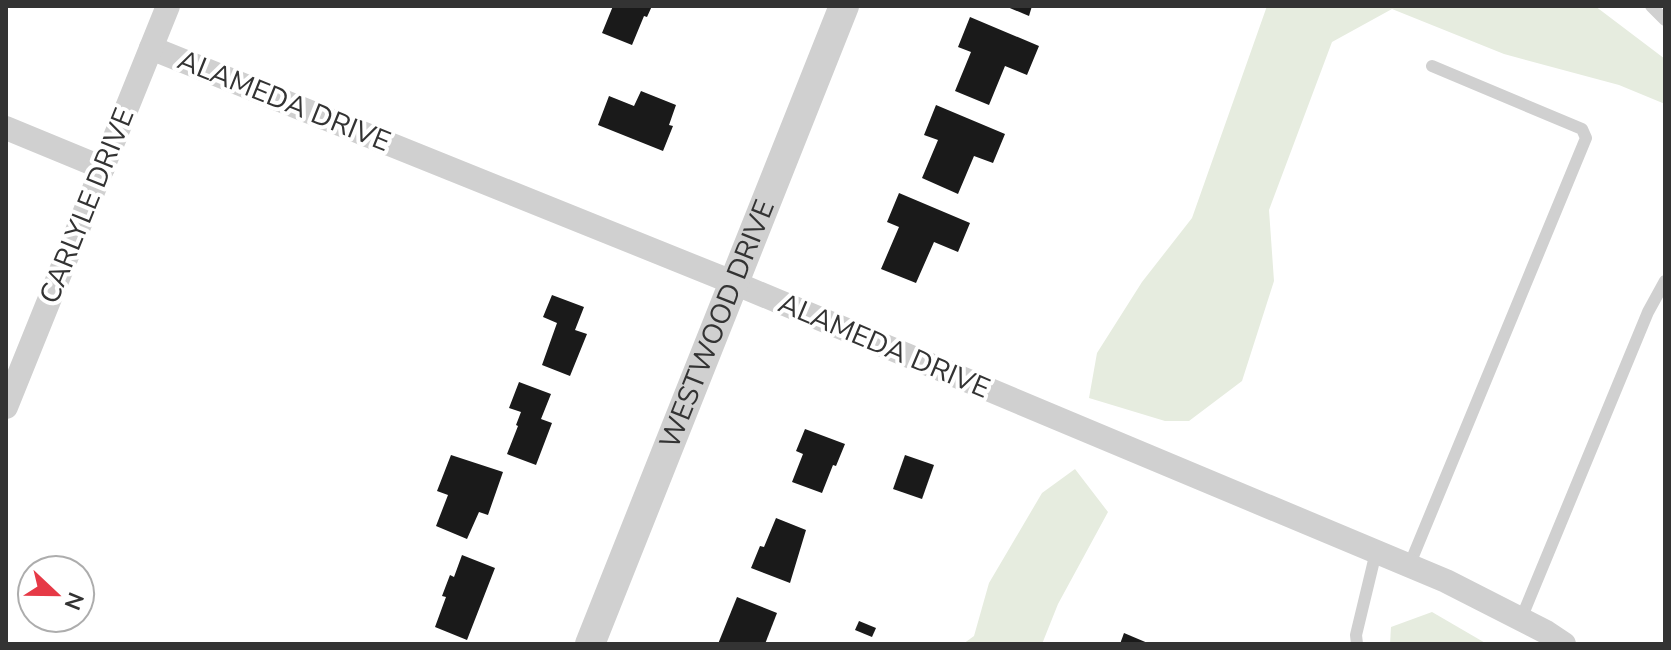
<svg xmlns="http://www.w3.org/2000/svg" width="1671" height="650" font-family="'Nunito Sans',sans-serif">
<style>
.green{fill:#e6ecdf}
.building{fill:#1a1a1a}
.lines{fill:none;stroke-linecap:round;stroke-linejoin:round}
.service{stroke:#d0d0d0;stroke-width:12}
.minor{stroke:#d0d0d0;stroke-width:24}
.tertiary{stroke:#d0d0d0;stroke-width:30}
.labels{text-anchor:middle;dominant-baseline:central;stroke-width:8;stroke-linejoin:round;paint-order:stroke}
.street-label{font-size:28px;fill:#333;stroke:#fff}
</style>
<rect width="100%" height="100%" fill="#fff"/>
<g class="green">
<polygon points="1267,6 1595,6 1665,59 1665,104 1619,85 1504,54 1392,9 1332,42 1269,210 1274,281 1242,381 1189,421 1165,421 1089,398 1097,353 1142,282 1192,218"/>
<polygon points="1075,469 1108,512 1058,604 1042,644 963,644 974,636 989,583 1042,493"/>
<polygon points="1432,612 1487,644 1390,644 1391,627"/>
</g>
<g class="building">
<polygon points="613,6 652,6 647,17 644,16 632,45 602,33"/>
<polygon points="1005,6 1032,6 1029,16"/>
<polygon points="970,17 1039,46 1027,75 1005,66 989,105 955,91 971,52 958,47"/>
<polygon points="641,91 676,105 669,125 673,126 663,151 598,125 609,96 634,106"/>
<polygon points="936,105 1005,134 993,163 974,156 958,194 922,178 938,140 924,135"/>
<polygon points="899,193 970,223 958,252 934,242 916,283 881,269 899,227 887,222"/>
<polygon points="552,295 584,307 575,330 587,334 570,376 542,365 557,323 543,317"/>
<polygon points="519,382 551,394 541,419 552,423 536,465 507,454 518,426 516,425 521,412 509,408"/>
<polygon points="805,429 845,444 836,466 833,465 822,493 792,482 803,454 796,451"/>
<polygon points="451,455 503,472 488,515 479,512 467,539 436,526 448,495 437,491"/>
<polygon points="905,455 934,465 922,499 893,489"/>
<polygon points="776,518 806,530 790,583 751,568 760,546 764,547"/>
<polygon points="462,555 495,568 467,640 435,627 446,597 442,596 450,575 454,577"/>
<polygon points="737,597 777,613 765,644 718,644"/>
<polygon points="859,621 876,628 872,637 855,630"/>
<polygon points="1124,633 1150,644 1120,644"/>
</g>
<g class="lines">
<g class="service">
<polyline points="1651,6 1665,20"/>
<polyline points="1409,566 1586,138 1582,129 1432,66"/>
<polyline points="1521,619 1648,312 1665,281"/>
<polyline points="1357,644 1356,635 1376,552"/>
</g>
<g class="minor">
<polyline points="151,48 732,282 1446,581 1546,632 1564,644"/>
<polyline points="6,128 103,168"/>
<polyline points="6,407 168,6"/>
</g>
<path class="tertiary" id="s1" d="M590,644l254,-638"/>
</g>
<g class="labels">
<g class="street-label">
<text transform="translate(284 101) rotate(22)">ALAMEDA DRIVE</text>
<text transform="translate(87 206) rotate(-68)">CARLYLE DRIVE</text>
<text stroke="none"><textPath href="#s1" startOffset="344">WESTWOOD DRIVE</textPath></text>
<text transform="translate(884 346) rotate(23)">ALAMEDA DRIVE</text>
</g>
</g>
<rect width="1671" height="650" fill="none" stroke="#333333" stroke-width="16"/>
<g transform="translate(56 594) rotate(112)"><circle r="38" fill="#ffffff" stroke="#adadad" stroke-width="2"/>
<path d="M0-6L14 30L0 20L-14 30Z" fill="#e63946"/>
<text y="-12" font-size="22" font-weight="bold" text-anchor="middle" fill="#333333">N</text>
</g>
</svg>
